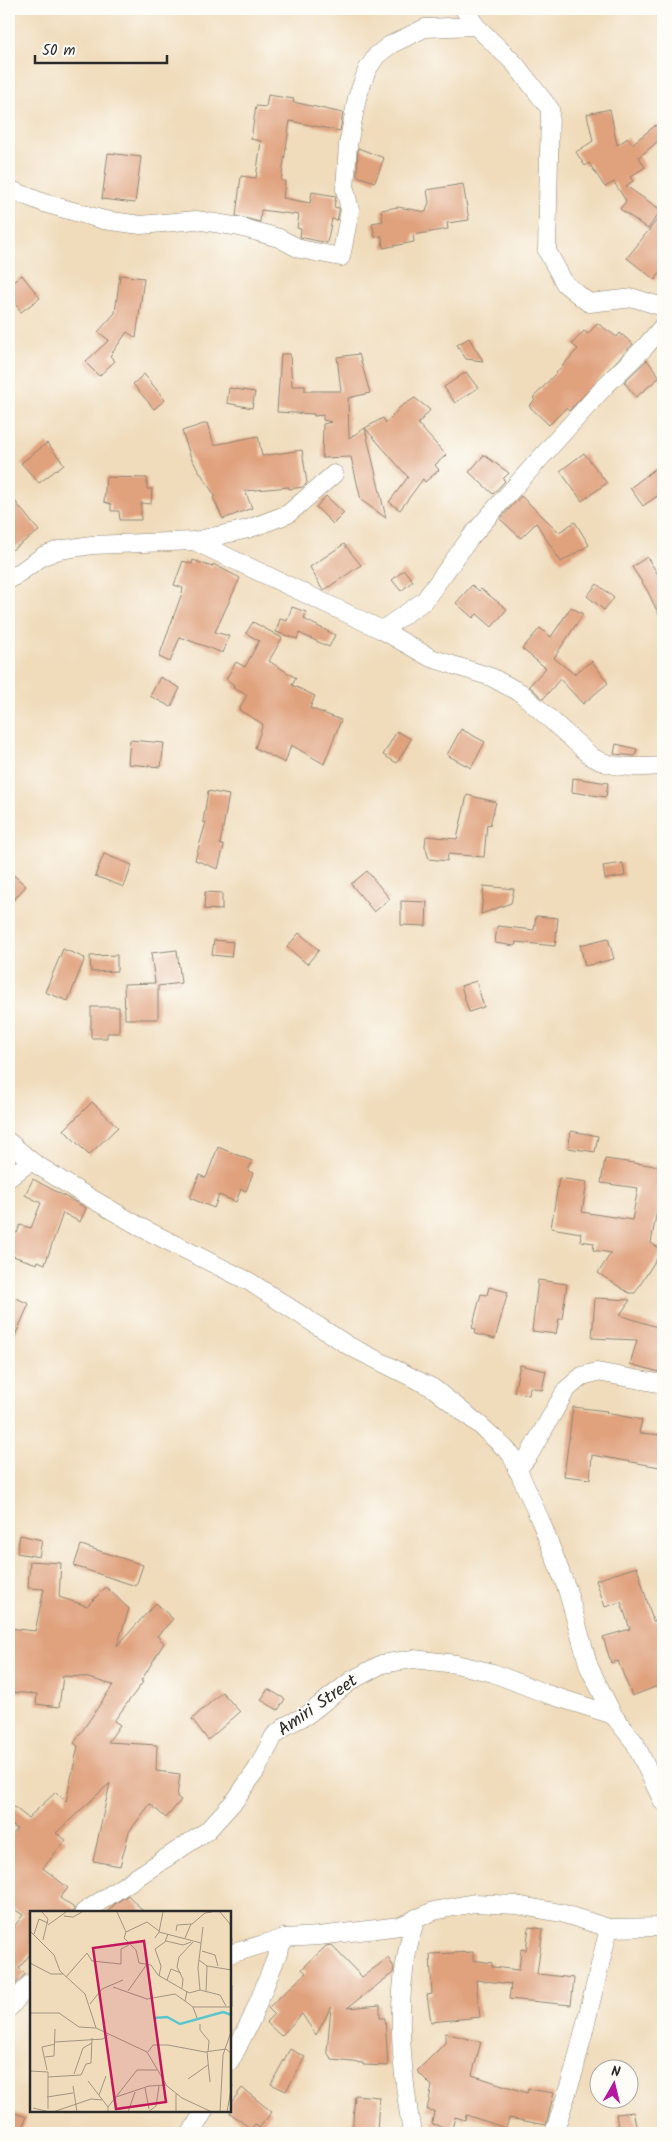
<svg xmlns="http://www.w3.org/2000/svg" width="672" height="2142" font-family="Kalam,sans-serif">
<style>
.building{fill:#e0a17d}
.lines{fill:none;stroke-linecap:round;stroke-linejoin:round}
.minor-casing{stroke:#8e8473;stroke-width:19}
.minor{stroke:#fff;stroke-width:18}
.labels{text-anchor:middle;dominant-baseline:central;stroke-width:4;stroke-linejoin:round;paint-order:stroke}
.street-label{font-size:18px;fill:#2b2b2b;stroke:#fdfcf7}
.inset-river{fill:none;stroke:#59c6ce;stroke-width:2.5}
.inset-road{fill:none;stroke:#a19581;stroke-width:1}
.view{fill:#c2185b;fill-opacity:0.15;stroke:#c2185b;stroke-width:2.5}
.inset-edge{fill:none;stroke:#2b2b2b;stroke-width:2.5}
</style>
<rect width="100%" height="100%" fill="#fdfcf7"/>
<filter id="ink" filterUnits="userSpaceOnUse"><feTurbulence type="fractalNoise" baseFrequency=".02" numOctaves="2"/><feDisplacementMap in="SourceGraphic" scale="10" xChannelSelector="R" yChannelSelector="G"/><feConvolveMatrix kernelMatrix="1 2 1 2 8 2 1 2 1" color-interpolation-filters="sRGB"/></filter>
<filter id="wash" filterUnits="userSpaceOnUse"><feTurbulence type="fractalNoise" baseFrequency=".0096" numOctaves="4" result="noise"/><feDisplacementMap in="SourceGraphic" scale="20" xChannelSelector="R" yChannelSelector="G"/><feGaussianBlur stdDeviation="1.12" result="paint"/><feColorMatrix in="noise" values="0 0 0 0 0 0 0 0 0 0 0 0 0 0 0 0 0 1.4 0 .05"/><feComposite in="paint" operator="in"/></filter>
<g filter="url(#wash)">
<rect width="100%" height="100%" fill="#f0dcbb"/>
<g id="blocks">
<g class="building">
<polygon points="268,95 294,99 293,102 343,113 340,131 290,121 281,181 285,181 283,198 310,203 312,192 336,196 334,207 339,208 339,212 337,220 332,219 327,243 300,237 301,229 297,228 299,215 261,210 260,222 236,216 241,176 256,178 261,141 251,139 256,106 266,107"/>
<polygon points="610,109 617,145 628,138 632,144 656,125 663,134 663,137 639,157 645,167 630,177 633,181 626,186 661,210 648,229 620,209 626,201 614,182 605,187 589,163 585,166 576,152 593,141 587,114"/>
<polygon points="358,148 384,158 375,182 357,176"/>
<polygon points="108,153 141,157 135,203 102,199"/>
<polygon points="463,184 469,220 447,223 448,229 413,235 414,242 383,248 382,236 375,237 372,223 383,221 381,210 398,207 426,212 429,202 427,190"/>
<polygon points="663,212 663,269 655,280 627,258"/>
<polygon points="22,275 40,298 21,312 9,295 9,285"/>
<polygon points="120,275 144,278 136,338 127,332 110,356 115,361 99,376 85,362 109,340 98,332 115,313"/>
<polygon points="597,323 617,337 620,333 633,344 569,411 566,408 549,425 529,406 535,400 533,398 578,349 572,344 584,331 588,334"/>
<polygon points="469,338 483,361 466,359 457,345"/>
<polygon points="281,354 290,354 292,386 305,386 305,391 341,391 337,357 359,354 370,393 348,398 349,438 365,428 386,518 361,500 351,457 322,458 323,424 332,422 323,420 323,415 314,416 314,414 277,412"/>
<polygon points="647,360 660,377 636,397 624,382"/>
<polygon points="466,372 478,388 455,403 444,387"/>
<polygon points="144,374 165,400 154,409 133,384"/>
<polygon points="229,388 255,392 252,408 227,403"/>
<polygon points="415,398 430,410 418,424 446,455 435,465 439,470 425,482 423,479 400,510 389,502 408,477 365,428 383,418 386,423 400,407"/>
<polygon points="207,423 214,445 258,436 262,456 302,450 307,483 303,487 289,489 289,487 245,491 252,508 223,519 213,497 215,496 191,458 182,431"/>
<polygon points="47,443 64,464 39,483 21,463"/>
<polygon points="584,453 607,483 582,501 560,471"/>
<polygon points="484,455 509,473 503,479 505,481 493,494 469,472"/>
<polygon points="656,468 663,478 663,492 643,506 630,488"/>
<polygon points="106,477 147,478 147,489 152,489 151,504 141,503 141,520 120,520 119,511 111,511 111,504 104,502"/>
<polygon points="9,494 39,531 9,552"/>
<polygon points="326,496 344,513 333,524 316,507"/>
<polygon points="521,496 559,532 575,522 589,545 561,562 536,523 521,538 500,519"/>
<polygon points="344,544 361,565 323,591 310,567"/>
<polygon points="647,557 663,582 663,623 647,590 632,567"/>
<polygon points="193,560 212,567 213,564 240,578 215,632 229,636 223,653 180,637 170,662 159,657 182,593 183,588 174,585 183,561 192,564"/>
<polygon points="404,570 413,581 401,591 392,580"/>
<polygon points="597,584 614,598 604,610 587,596"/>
<polygon points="472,585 479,591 481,589 507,609 492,627 477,614 473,618 456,603"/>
<polygon points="292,607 306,612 304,619 335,635 329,647 299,633 297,639 276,632 280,619 287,621"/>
<polygon points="571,607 583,614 554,658 574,674 592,661 608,683 583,704 560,679 543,699 529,686 546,668 522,649 540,628 551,637"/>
<polygon points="253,622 282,638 269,661 296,678 292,685 315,696 310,708 341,720 324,764 291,745 285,763 255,748 263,724 239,710 247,695 233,688 234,685 226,679 236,662 245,667 259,641 246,633"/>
<polygon points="160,677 180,688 171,707 150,696"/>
<polygon points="461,729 485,742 471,768 447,755"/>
<polygon points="397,731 411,739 397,763 383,755"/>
<polygon points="130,740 164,743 161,767 128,764"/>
<polygon points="616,744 637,749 635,756 614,754"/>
<polygon points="573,778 608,783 606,797 572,792"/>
<polygon points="208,791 229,795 220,844 224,846 218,869 195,860 206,822 203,822"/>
<polygon points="467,795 496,802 490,825 487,824 484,857 448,854 447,861 429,859 425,846 426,836 457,839"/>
<polygon points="104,854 132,865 124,887 95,876"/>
<polygon points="623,863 625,876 605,879 603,866"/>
<polygon points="9,871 26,886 9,905"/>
<polygon points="367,871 390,899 374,912 351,884"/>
<polygon points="484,886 514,889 511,903 481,914"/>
<polygon points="205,892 222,893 222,910 204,909"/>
<polygon points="401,901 427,902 426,926 401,925"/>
<polygon points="536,916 558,918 555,946 516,942 515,946 495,943 497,926 534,930"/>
<polygon points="299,933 319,950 307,964 287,947"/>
<polygon points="608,938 614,959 585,966 580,945"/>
<polygon points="214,940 233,942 231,957 212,955"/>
<polygon points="63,949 85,958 68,1001 45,992"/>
<polygon points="177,950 181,983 158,986 158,1019 125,1019 124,984 155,983 151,953"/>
<polygon points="117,955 117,971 91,972 90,956"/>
<polygon points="476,981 484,1007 469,1012 461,986"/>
<polygon points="91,1007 119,1007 119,1033 107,1033 107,1038 91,1038"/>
<polygon points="92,1102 118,1127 89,1155 64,1130"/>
<polygon points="571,1131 598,1136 595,1152 568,1148"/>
<polygon points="218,1147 252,1161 248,1171 253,1173 246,1191 241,1189 236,1202 219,1195 214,1208 190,1198 199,1175 206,1178"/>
<polygon points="605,1159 663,1167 663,1195 660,1194 651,1243 662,1250 635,1293 629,1293 598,1273 611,1253 593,1250 594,1243 580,1241 581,1233 551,1228 559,1178 587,1182 582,1212 632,1220 638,1188 601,1183"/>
<polygon points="33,1179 86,1208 80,1222 63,1213 45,1264 38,1261 37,1264 10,1255 13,1248 9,1246 12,1231 17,1233 20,1225 31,1228 41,1203 25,1195"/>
<polygon points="538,1280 567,1284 562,1319 559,1319 556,1334 532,1331"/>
<polygon points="489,1287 508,1292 495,1339 475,1334 476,1329 472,1328 481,1294 487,1295"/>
<polygon points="14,1297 29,1304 9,1349 9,1300 12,1302"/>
<polygon points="595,1298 630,1300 620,1315 663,1329 663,1373 630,1364 637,1340 592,1338"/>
<polygon points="520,1365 546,1371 542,1390 530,1387 529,1395 514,1392"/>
<polygon points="573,1407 607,1411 606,1413 642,1420 639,1433 663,1435 660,1467 592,1455 590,1479 564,1476"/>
<polygon points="20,1535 42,1540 39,1557 17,1553"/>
<polygon points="81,1545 143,1565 136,1586 74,1566"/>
<polygon points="30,1561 61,1563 59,1597 87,1606 106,1587 129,1609 117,1646 156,1603 173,1619 157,1636 164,1643 141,1681 143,1682 114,1721 120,1725 108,1742 157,1745 156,1771 180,1774 177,1797 181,1800 166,1818 150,1804 129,1832 120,1866 93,1861 110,1783 56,1833 66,1840 43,1868 68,1888 60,1898 74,1908 73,1912 31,1912 31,1953 19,1968 25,1974 9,1991 9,1933 23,1915 9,1906 9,1839 17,1829 9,1823 9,1803 28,1818 56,1792 66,1802 78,1746 74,1743 113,1685 85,1677 63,1676 59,1707 36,1704 37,1694 9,1692 9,1628 35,1631 44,1589 28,1588"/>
<polygon points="637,1567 653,1621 656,1621 663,1644 663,1684 632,1696 618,1661 611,1663 603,1637 630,1629 621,1602 605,1607 596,1580"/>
<polygon points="268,1689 285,1699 278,1710 261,1700"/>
<polygon points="222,1692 240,1712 208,1740 192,1719"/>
<polygon points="128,1895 144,1912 107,1912 116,1903"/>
<polygon points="529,1927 543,1929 537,1974 574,1978 571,2005 509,1999 511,1984 476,1980 480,2017 431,2022 427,1995 432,1994 430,1954 473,1952 473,1960 492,1963 492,1967 519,1970 521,1949 526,1950"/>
<polygon points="331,1945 362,1977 388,1958 394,1967 393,1973 347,2008 380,2005 380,2018 385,2018 388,2066 363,2065 363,2063 332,2060 327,2052 331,2007 316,2035 302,2014 281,2036 266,2022 274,2014 268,2008 306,1973 302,1969 326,1946"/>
<polygon points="445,2033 481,2042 472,2075 527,2093 528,2089 554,2093 546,2125 509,2118 506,2128 466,2115 465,2120 455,2117 452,2129 432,2124 434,2111 427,2110 432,2086 417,2071 445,2043"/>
<polygon points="290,2049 305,2057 286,2091 271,2084"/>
<polygon points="242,2088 272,2112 259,2128 255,2124 251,2129 230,2113 230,2104"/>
<polygon points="355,2095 379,2097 377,2133 352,2133"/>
<polygon points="9,2111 26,2117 21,2133 9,2133"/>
<polygon points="633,2112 638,2133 619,2133 616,2114"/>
</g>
</g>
</g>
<g filter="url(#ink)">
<use href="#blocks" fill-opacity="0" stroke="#8e8473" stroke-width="1"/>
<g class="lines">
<g class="minor-casing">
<g id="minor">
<polyline points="464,9 476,26 515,64 550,109 547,251 565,284 589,303 634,298 663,307"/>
<polyline points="9,189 44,203 104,220 141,225 196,220 240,227 279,238 300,249 341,257 350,210 345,189 348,145 357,98 367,70 377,55 390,45 425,28 476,26"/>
<path d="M194,541l188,89 49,28 60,19 30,16 71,64c23,13 46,10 71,9"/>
<polyline points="9,580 43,556 59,550 92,545 194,541 248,529 288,514 334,474"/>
<polyline points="382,630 424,601 470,538 500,503 607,384 645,347 663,326"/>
<polyline points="9,1142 31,1161 75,1189 144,1229 250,1282 349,1346 433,1388 481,1426 511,1454 541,1522 567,1589 589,1667 613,1715 635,1743 663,1802"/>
<polyline points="9,1178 31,1161"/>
<polyline points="517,1470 529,1455 566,1390 582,1376 597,1372 663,1384"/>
<polyline points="84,1912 207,1831 237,1798 257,1769 274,1736 287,1725 307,1715 352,1680 382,1664 413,1659 456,1664 493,1673 544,1693 613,1715"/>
<polyline points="230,1954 284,1938 319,1936 400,1926 434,1911 474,1903 516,1905 561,1913 609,1928 663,1927"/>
<polyline points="9,2008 31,1983"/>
<polyline points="230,2062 252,2018 284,1938"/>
<polyline points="191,2133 204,2111"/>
<path d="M412,2133c-12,-71 -19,-145 4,-215"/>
<polyline points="554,2133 574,2071 609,1928"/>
</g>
</g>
<use href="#minor" class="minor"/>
</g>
</g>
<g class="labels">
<g class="street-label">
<text transform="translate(318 1706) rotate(-35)">Amiri Street</text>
</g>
</g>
<g transform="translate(30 1911)">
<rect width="201" height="201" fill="#f0dcbb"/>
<path class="inset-river" d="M124,107l13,-1 13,7 43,-12 9,3"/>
<path class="inset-road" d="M12,1l6,7 -5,21M87,1l9,20 -2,6 12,12 3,13 12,2 7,10 31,18 11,-3 20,5 6,11M190,1l10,12 2,17M34,5l9,1 9,-5M18,14l18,-13M0,20l24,24 6,16 25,23 11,34 51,24 20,34 15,12 30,14M146,20l1,-6 15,-1 13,-11 7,-1M96,21l21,-10 12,9M129,21l42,11M4,23l5,-15 9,4M125,27l4,-6 4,-20M155,27l6,-14M136,30l17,4 8,-3M172,40l13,4 3,11M169,49l8,6 -1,26M0,52l21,11h12M177,55l25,4M129,65l2,-10 -6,-17 10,-7 3,-8M36,66l21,-24 5,8 29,3v-15l8,-4M137,69l4,-11 10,4M202,74v22M83,76l34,12 28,-5 10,7M152,77l1,-9 -6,-12 2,-10 14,-15M170,79l-2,-22 5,-41M98,80l19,-27M157,80l-2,10 8,6 4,11M60,93l12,-15 21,-9M163,96h39M0,102h29l20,14 17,1M170,113v6l9,11 -1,11M25,131l48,-3 5,-4M118,141l5,-7h15l37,7 21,-3 6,5M177,141l3,30M15,146l9,-1 1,-27M17,159l-5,-23 13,-3M0,160l18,1v37M44,163l9,-26 9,-5M18,166l33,-2 5,-11 5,-1 1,-25M158,168l20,-14M58,170l20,26M43,175l4,26M115,177l4,21M69,184l7,-19M17,186l26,-4M86,186l33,-11 17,-1M3,197l17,4M23,201l38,-13 11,1M78,201v-5l29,-37h20M98,201l7,-20M118,201l8,-6 3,-20M146,201v-18M190,201l3,-57 9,-26M197,201l5,-28"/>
<path class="view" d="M114,30l22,161 -50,7 -23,-161z"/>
<rect width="201" height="201" class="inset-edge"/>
</g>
<rect width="672" height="2142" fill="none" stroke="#fdfcf7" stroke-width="30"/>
<g transform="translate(614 2084) rotate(8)"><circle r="24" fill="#fdfcf7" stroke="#a9a8a5"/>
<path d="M0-4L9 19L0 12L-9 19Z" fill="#b5179e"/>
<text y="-8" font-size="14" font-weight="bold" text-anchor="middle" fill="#2b2b2b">N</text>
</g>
<path d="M35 55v8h132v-8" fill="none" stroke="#2b2b2b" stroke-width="2.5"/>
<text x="42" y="55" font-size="15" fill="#2b2b2b" stroke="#fdfcf7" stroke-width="4" paint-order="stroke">50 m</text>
</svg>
